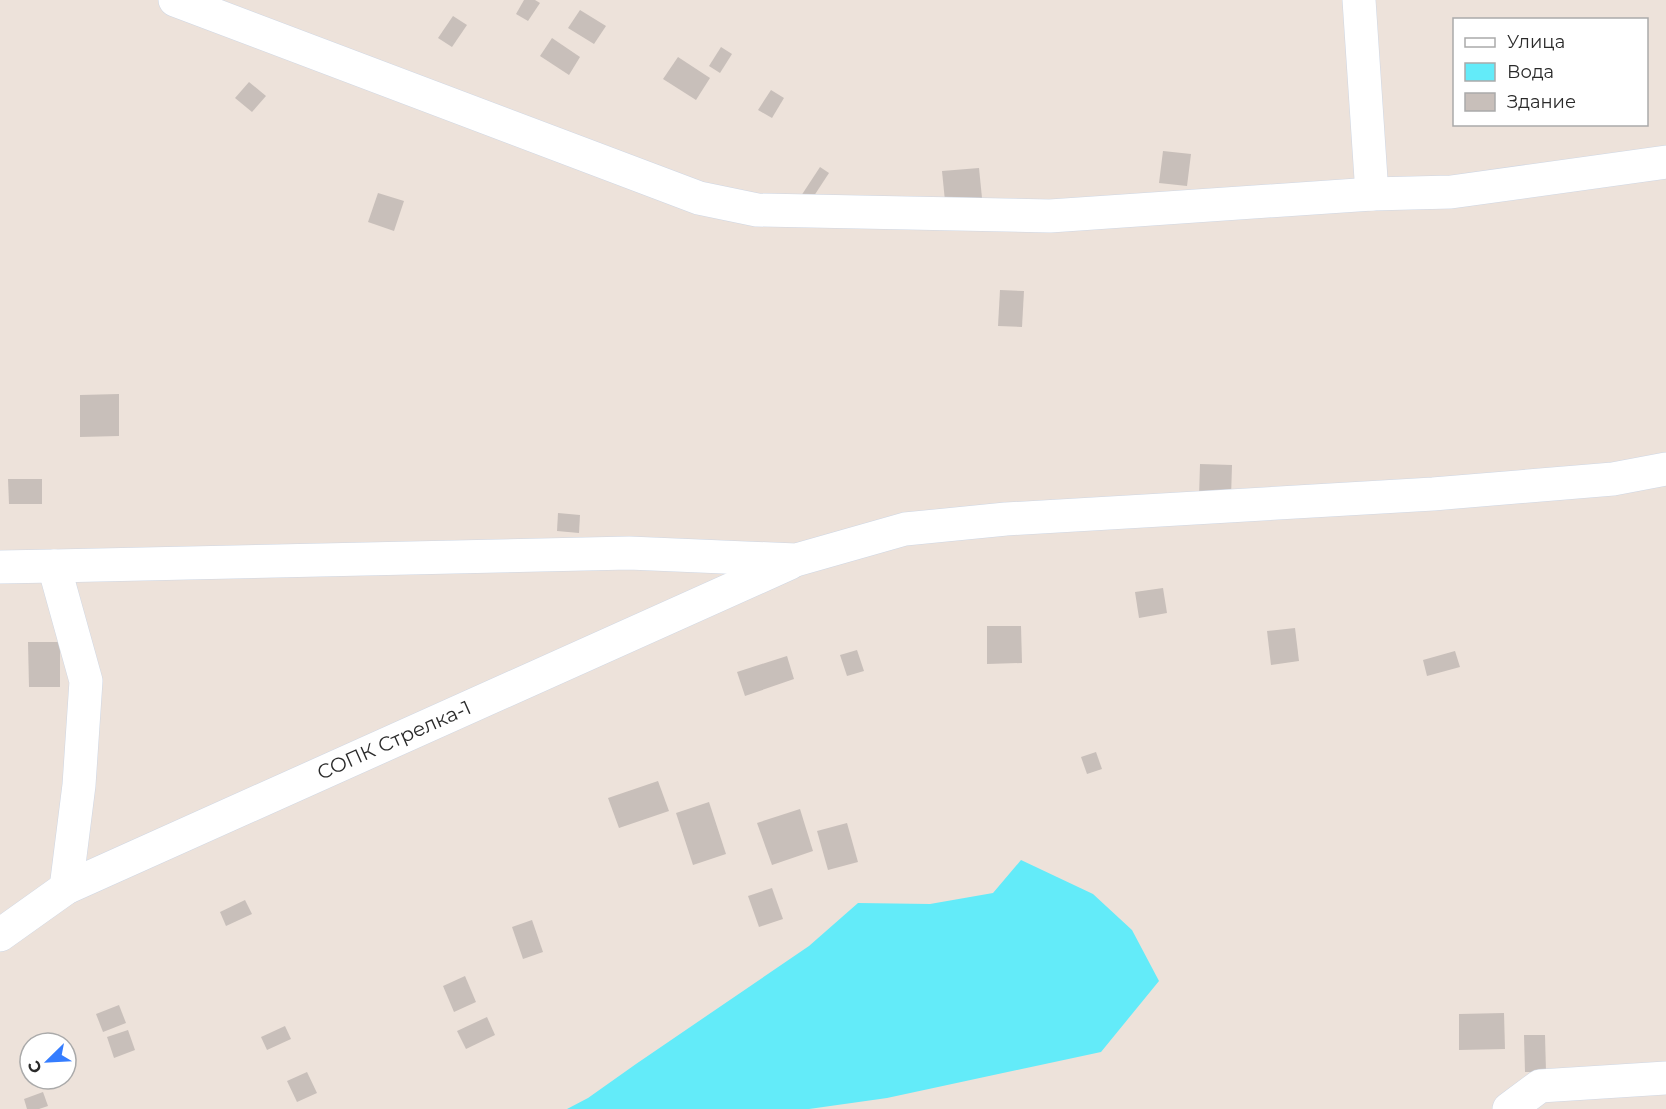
<svg xmlns="http://www.w3.org/2000/svg" width="1666" height="1109" font-family="Montserrat,sans-serif">
<style>
.water{fill:#63ebf9}
.building{fill:#c8bfba}
.lines{fill:none;stroke-linecap:round;stroke-linejoin:round}
.minor-casing{stroke:#cfd7e4;stroke-width:34}
.minor{stroke:#fff;stroke-width:33}
.labels{text-anchor:middle;dominant-baseline:central;stroke-width:6;stroke-linejoin:round;paint-order:stroke}
.street-label{font-size:20px;fill:#2a2a2a;stroke:#fff}
</style>
<rect width="100%" height="100%" fill="#ede2da"/>
<polygon class="water" points="1021,860 1093,894 1132,930 1159,981 1101,1052 887,1098 809,1109 567,1109 588,1098 636,1064 809,946 858,903 930,904 993,893"/>
<g class="building">
<polygon points="524,0 535,0 540,3 528,21 516,14"/>
<polygon points="580,10 606,26 594,44 568,28"/>
<polygon points="453,16 467,25 452,47 438,38"/>
<polygon points="552,38 580,57 569,75 540,56"/>
<polygon points="721,47 732,54 720,73 709,66"/>
<polygon points="678,57 710,78 696,100 663,79"/>
<polygon points="249,82 266,96 252,112 235,98"/>
<polygon points="771,90 784,98 772,118 758,110"/>
<polygon points="1163,151 1191,154 1187,186 1159,183"/>
<polygon points="820,167 829,173 810,202 801,196"/>
<polygon points="979,168 982,198 945,201 942,171"/>
<polygon points="378,193 404,201 394,231 368,222"/>
<polygon points="1000,290 1024,291 1022,327 998,326"/>
<polygon points="119,394 119,436 80,437 80,395"/>
<polygon points="1200,464 1232,465 1231,497 1199,496"/>
<polygon points="8,479 42,479 42,504 9,504"/>
<polygon points="558,513 580,515 579,533 557,531"/>
<polygon points="1163,588 1167,613 1139,618 1135,592"/>
<polygon points="987,626 1021,626 1022,663 987,664"/>
<polygon points="1295,628 1299,661 1271,665 1267,631"/>
<polygon points="28,642 60,642 60,687 29,687"/>
<polygon points="857,650 864,671 847,676 840,655"/>
<polygon points="1455,651 1460,667 1427,676 1423,660"/>
<polygon points="787,656 794,679 745,696 737,672"/>
<polygon points="1096,752 1102,769 1087,774 1081,757"/>
<polygon points="658,781 669,811 619,828 608,798"/>
<polygon points="709,802 726,854 693,865 676,813"/>
<polygon points="800,809 813,851 772,865 757,823"/>
<polygon points="847,823 858,862 828,870 817,831"/>
<polygon points="772,888 783,919 759,927 748,896"/>
<polygon points="245,900 252,914 226,926 220,912"/>
<polygon points="532,920 543,952 523,959 512,927"/>
<polygon points="465,976 476,1002 454,1012 443,986"/>
<polygon points="119,1005 126,1023 103,1032 96,1014"/>
<polygon points="1504,1013 1505,1049 1459,1050 1459,1014"/>
<polygon points="487,1017 495,1035 466,1049 457,1031"/>
<polygon points="285,1026 291,1039 267,1050 261,1037"/>
<polygon points="128,1030 135,1050 114,1058 107,1037"/>
<polygon points="1524,1035 1545,1035 1546,1072 1525,1072"/>
<polygon points="307,1072 317,1093 297,1102 287,1081"/>
<polygon points="43,1092 48,1106 39,1109 27,1109 24,1099"/>
</g>
<g class="lines">
<g class="minor-casing">
<g id="minor">
<polyline points="175,0 699,198 757,210 1050,216 1372,194 1451,192 1666,162"/>
<polyline points="1359,0 1372,194"/>
<polyline points="54,566 629,553 796,560 905,529 1006,519 1433,494 1613,479 1666,469"/>
<polyline points="0,567 54,566 86,681 79,785 66,888"/>
<polyline points="0,935 66,888 790,563"/>
<polyline points="1509,1109 1540,1086 1666,1078"/>
</g>
</g>
<use href="#minor" class="minor"/>
</g>
<g class="labels">
<g class="street-label">
<text transform="translate(394 740) rotate(-24)">СОПК Стрелка-1</text>
</g>
</g>
<rect x="1453" y="18" width="195" height="108" fill="#ffffff" stroke="#aaaaaa" stroke-width="1.5"/>
<rect x="1465" y="38" width="30" height="9" fill="#ffffff" stroke="#aaaaaa" stroke-width="1.5"/>
<text x="1507" y="48" font-size="18" fill="#2a2a2a">Улица</text>
<rect x="1465" y="63" width="30" height="18" fill="#63ebf9" stroke="#aaaaaa" stroke-width="1.5"/>
<text x="1507" y="78" font-size="18" fill="#2a2a2a">Вода</text>
<rect x="1465" y="93" width="30" height="18" fill="#c8bfba" stroke="#aaaaaa" stroke-width="1.5"/>
<text x="1507" y="108" font-size="18" fill="#2a2a2a">Здание</text>
<g transform="translate(48 1061) rotate(246)"><circle r="28" fill="#ffffff" stroke="#aaaaaa" stroke-width="1.5"/>
<path d="M0-4.5L10 22L0 15L-10 22Z" fill="#357dff"/>
<text y="-9" font-size="16" font-weight="bold" text-anchor="middle" fill="#2a2a2a">С</text>
</g>
</svg>
